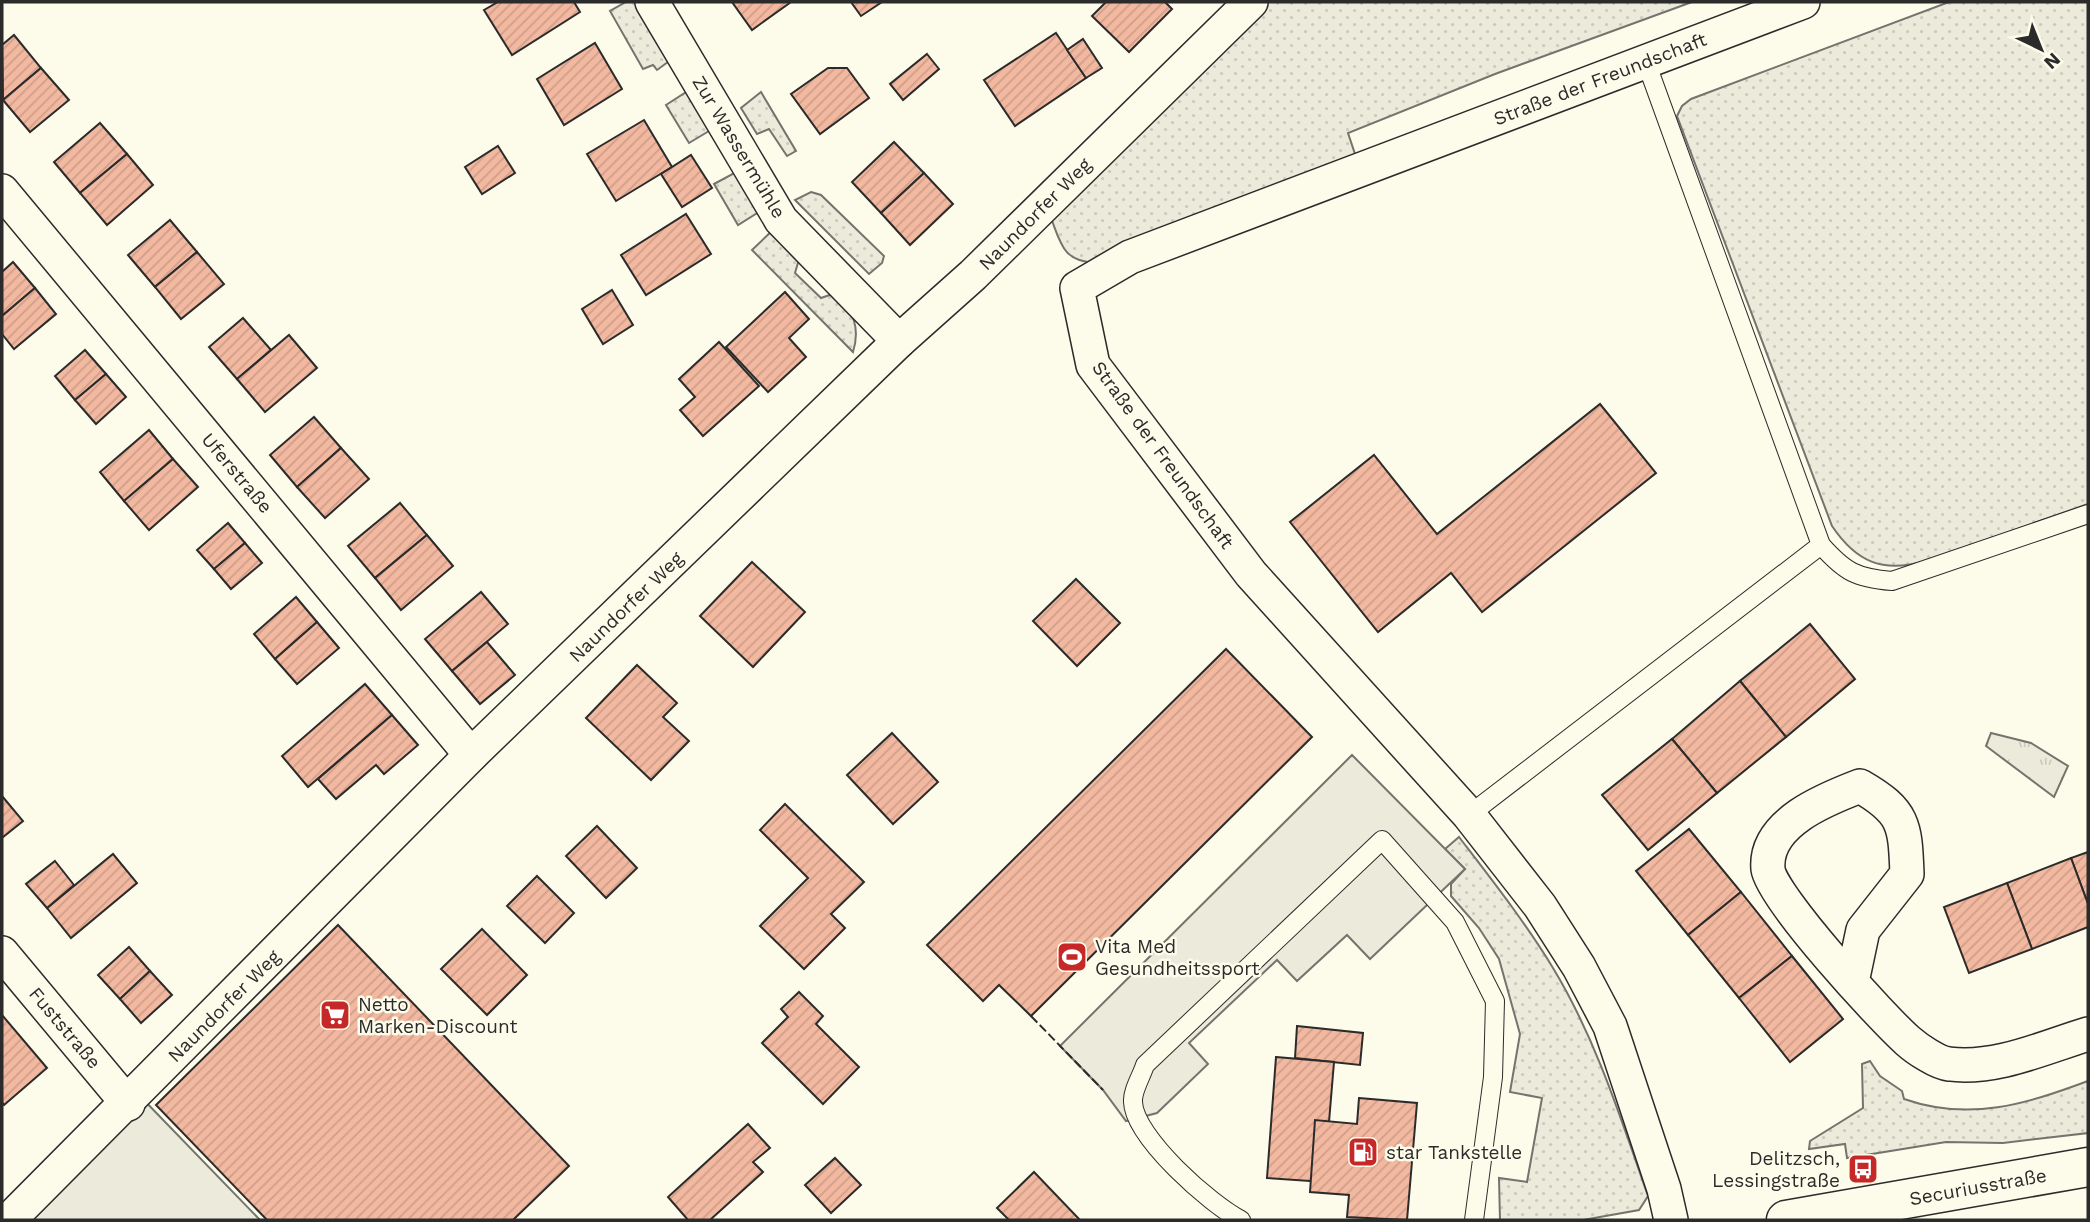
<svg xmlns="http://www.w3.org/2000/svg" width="2090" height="1222" font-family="'Work Sans',sans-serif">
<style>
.grass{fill:url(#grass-dots);stroke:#74746e;stroke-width:2}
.park{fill:url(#park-tufts);stroke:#74746e;stroke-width:2}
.parking{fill:#eceadb;stroke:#74746e;stroke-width:2}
.building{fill:url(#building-hatch);stroke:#2b2b2b;stroke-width:2}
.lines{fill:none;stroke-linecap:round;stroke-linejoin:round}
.service-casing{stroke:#2b2b2b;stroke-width:20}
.minor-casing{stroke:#2b2b2b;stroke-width:36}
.tertiary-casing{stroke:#2b2b2b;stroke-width:41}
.service{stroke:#fdfbea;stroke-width:18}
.minor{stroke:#fdfbea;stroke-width:33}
.tertiary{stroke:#fdfbea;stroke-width:38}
.fence{stroke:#2b2b2b;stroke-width:2;stroke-dasharray:9 3.5;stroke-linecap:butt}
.labels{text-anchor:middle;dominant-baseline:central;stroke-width:5;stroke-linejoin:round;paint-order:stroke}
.street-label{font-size:19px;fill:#2b2b2b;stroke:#fdfbea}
.poi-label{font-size:19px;fill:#2b2b2b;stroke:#fdfbea;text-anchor:start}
</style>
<defs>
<pattern id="grass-dots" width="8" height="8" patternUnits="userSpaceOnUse" patternTransform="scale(1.75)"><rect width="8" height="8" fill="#ecebdb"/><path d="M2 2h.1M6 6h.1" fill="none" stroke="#cbcabc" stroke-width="1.8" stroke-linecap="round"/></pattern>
<pattern id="park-tufts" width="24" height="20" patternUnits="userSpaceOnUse" patternTransform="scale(1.75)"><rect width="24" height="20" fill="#ecebdb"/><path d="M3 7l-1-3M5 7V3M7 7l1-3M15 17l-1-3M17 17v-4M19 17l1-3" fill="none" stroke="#cbcabc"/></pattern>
<pattern id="building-hatch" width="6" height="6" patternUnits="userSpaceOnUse" patternTransform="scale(1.75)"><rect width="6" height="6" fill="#f2b8a0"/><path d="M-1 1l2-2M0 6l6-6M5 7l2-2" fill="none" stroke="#d09e8a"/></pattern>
</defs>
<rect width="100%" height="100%" fill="#fdfbea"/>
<g class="grass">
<polygon points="626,2 637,2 672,59 657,70 653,65 643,69 610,11"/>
<path d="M1267,2h425l-197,72 -147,59 8,24 -261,106c-32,-2 -34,-19 -44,-45z"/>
<path d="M1949,2h139v502l-162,57c-43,12 -69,2 -94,-35l-155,-410 5,-10 9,-7z"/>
<polygon points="691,89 714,128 689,143 666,105"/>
<polygon points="761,92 796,151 787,156 769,129 757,134 741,108"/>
<polygon points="738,171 762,210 738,225 714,184"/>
<polygon points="811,192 821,195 884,256 882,263 869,274 795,200"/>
<path d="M774,229l26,27 -5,17 26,25 17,-6c14,21 23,34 15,60l-101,-102z"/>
<path d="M1459,837c33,43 66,85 94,131 43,71 68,151 95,228l-9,14 -56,10h-83l-1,-42 28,4 15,-84 -32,-6 10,-58 -21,-75 -20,-31 -28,-32v-12l14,-15 -20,-20z"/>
<path d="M1870,1061l10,15 22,15 2,8c66,23 122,5 184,-18v52l-85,10 -57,-1 -99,16 -2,-14 -36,5 1,-8 53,-33 -1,-44z"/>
</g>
<polygon class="park" points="1991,733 2031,743 2068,766 2054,797 1986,746"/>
<g class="parking">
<polygon points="1352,755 1465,869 1370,959 1347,935 1297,981 1277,960 1189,1043 1208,1064 1157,1113 1126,1121 1103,1090 1060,1046"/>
<polygon points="138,1094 260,1220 9,1220"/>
</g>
<g class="building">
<polygon points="498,2 574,2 580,12 512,55 484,10"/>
<polygon points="732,2 791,2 752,30"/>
<polygon points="851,2 882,2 861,16"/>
<polygon points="1106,2 1165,2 1172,9 1129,52 1092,16"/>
<polygon points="1056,33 1086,78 1015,126 984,80"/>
<polygon points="14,35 41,68 3,100 2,45"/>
<polygon points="1083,39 1102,68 1086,78 1067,50"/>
<polygon points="595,43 622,89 564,125 537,79"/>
<polygon points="927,54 939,69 903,100 890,84"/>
<polygon points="41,68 69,100 30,132 3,100"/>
<polygon points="828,68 847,68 869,98 820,134 791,94"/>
<polygon points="644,120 672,167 616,201 587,154"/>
<polygon points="100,123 127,154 80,193 54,162"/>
<polygon points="894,142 924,173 881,213 852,182"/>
<polygon points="498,146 515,173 482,194 465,167"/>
<polygon points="127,154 153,185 107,225 80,193"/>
<polygon points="691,155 712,188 682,207 661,174"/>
<polygon points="924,173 953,204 910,245 881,213"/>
<polygon points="686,214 711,254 646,295 621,255"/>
<polygon points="170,220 197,252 155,287 128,255"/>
<polygon points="197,252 224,284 181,319 155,287"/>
<polygon points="13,262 35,288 2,316 2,272"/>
<polygon points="35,288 56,314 14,349 2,334 2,316"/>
<polygon points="612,290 633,325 603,344 582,309"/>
<polygon points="785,292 809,319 789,338 806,357 768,392 726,347"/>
<polygon points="243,318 271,350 237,379 209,347"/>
<polygon points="289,335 317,368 265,412 237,379"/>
<polygon points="719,342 759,386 703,436 680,410 695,397 679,379"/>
<polygon points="85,350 106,374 75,400 55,376"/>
<polygon points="106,374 126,397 96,424 75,400"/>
<polygon points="1600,404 1656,473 1482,612 1451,573 1378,632 1290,522 1374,455 1437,534"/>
<polygon points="314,417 341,448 297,487 270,455"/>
<polygon points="149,430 173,459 124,501 100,472"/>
<polygon points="341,448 369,479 325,518 297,487"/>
<polygon points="173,459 198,487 149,530 124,501"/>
<polygon points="400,503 427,535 375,578 348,546"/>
<polygon points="228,523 245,543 214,569 197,550"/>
<polygon points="427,535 453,566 401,610 375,578"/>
<polygon points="245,543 262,563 231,589 214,569"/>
<polygon points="752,562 805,612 753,667 700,616"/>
<polygon points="1076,579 1120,623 1077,666 1033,621"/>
<polygon points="481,592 508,624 452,671 425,639"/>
<polygon points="296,597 317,622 275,659 254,634"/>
<polygon points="317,622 339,648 297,684 275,659"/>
<polygon points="1810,624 1855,679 1786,737 1740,681"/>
<polygon points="487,642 515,675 480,704 452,671"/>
<polygon points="1226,649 1312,737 1031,1016 999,985 983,1001 927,945"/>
<polygon points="637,665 677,703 663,717 689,741 651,780 586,718"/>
<polygon points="1740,681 1786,737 1717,793 1672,739"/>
<polygon points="365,684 392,715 308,787 282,756"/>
<polygon points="392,715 418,745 384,774 376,765 336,799 318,779"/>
<polygon points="892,733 938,782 893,824 847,775"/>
<polygon points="1672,739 1717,793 1648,850 1602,795"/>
<polygon points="2,796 23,821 2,838"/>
<polygon points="785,804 864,882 831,914 845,928 804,969 760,926 808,878 760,830"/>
<polygon points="597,826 637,868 606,898 566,856"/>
<polygon points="1689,829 1741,892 1688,935 1636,871"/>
<polygon points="2088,852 2088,904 2071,858"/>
<polygon points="113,854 137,883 71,938 47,908"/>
<polygon points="2071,858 2088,904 2088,927 2032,949 2007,883"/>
<polygon points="55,861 74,885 47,908 26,884"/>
<polygon points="537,876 574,913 545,943 507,906"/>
<polygon points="2007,883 2032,949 1969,973 1944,907"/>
<polygon points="1741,892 1792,956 1739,998 1688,935"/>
<polygon points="338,925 569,1166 513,1220 267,1220 156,1105"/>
<polygon points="482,929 527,975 487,1015 441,969"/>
<polygon points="129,947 150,971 120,999 98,975"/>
<polygon points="1792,956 1843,1019 1790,1062 1739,998"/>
<polygon points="150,971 172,995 141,1023 120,999"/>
<polygon points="799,992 823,1016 816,1024 859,1067 823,1104 762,1043 788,1017 781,1009"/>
<polygon points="2,1015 47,1068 4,1105 2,1102"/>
<polygon points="1297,1026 1363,1033 1360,1065 1295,1058"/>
<polygon points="1276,1057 1334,1062 1324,1182 1267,1178"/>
<polygon points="1359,1098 1417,1103 1407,1220 1347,1217 1349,1195 1310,1192 1315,1120 1357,1124"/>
<polygon points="748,1124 770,1148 753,1162 763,1172 710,1220 688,1220 668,1197"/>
<polygon points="835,1158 861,1185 831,1213 805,1185"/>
<polygon points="1034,1172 1080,1220 1009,1220 997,1208"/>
</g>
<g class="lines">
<g class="service-casing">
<g id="service">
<path d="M1646,62l175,483c24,27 35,33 71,36l196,-67"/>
<polyline points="1469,815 1821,545"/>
<path d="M1241,1220c-30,-15 -107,-83 -108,-118 -1,-11 9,-27 12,-37l237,-225 73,82 40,79 -2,76 -19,143"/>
</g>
</g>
<g class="minor-casing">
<g id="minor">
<polyline points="652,2 781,220 899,341"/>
<polyline points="2,191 471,755"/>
<polyline points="2,953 128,1104"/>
<path d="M1852,982l11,-52 44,-56c-2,-49 -2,-62 -47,-88 -34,13 -96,37 -92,83 3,28 115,150 140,172 9,8 30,22 41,23 47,6 96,-17 139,-30"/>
<polyline points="9,1220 471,755 899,341 973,275 1251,2"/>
<polyline points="1671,1220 1664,1189 1610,1026 1579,967 1540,906 1469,815 1251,574 1093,365 1077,288 1130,257 1803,2"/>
</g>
</g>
<g class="tertiary-casing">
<polyline id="tertiary" points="1786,1220 2088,1167"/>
</g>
<use href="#service" class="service"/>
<use href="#minor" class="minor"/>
<use href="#tertiary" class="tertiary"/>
<polyline class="fence" points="1031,1016 1103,1090"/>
</g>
<defs>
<g id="stadium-square" transform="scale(1.575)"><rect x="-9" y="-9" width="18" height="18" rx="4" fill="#c62828" stroke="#fdfbea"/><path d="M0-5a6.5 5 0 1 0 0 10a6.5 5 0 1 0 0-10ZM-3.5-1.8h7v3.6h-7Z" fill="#fff"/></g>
<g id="supermarket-square" transform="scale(1.575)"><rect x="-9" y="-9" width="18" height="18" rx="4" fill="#c62828" stroke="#fdfbea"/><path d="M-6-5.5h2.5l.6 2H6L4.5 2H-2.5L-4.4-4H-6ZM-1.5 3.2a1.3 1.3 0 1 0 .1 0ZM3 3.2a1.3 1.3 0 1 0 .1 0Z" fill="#fff"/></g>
<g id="fuel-square" transform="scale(1.575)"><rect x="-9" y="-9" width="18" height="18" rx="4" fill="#c62828" stroke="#fdfbea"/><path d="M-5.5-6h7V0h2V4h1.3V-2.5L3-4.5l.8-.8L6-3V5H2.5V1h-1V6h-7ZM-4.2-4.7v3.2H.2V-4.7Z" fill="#fff"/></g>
<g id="bus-square" transform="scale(1.575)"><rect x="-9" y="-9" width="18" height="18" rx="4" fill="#c62828" stroke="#fdfbea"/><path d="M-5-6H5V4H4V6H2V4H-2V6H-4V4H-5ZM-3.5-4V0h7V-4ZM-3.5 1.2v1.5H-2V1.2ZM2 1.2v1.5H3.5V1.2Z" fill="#fff"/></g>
</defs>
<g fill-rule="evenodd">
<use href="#stadium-square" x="1072" y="957"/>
<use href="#supermarket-square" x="335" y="1015"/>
<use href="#fuel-square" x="1363" y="1152"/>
<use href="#bus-square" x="1863" y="1169"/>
</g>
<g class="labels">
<g class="street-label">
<text transform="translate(1600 79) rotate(-21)">Straße der Freundschaft</text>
<text transform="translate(739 147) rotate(59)">Zur Wassermühle</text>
<text transform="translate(1035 214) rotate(-45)">Naundorfer Weg</text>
<text transform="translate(1163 455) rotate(54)">Straße der Freundschaft</text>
<text transform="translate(237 473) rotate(50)">Uferstraße</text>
<text transform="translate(626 607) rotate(-44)">Naundorfer Weg</text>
<text transform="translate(224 1006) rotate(-45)">Naundorfer Weg</text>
<text transform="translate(65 1028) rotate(50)">Fuststraße</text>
<text transform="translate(1978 1187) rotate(-10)">Securiusstraße</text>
</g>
<g class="poi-label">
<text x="1095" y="946">Vita Med<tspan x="1095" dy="22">Gesundheitssport</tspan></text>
<text x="358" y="1004">Netto<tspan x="358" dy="22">Marken-Discount</tspan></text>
<text x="1386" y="1152">star Tankstelle</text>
<text x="1840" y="1158" text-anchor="end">Delitzsch,<tspan x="1840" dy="22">Lessingstraße</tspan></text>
</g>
</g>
<rect width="2090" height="1222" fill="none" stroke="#2b2b2b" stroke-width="7"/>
<g transform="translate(2041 49) rotate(137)" stroke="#fdfbea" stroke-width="5" paint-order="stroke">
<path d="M0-5L12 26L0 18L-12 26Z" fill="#2b2b2b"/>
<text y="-10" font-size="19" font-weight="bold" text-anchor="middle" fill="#2b2b2b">N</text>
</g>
</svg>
